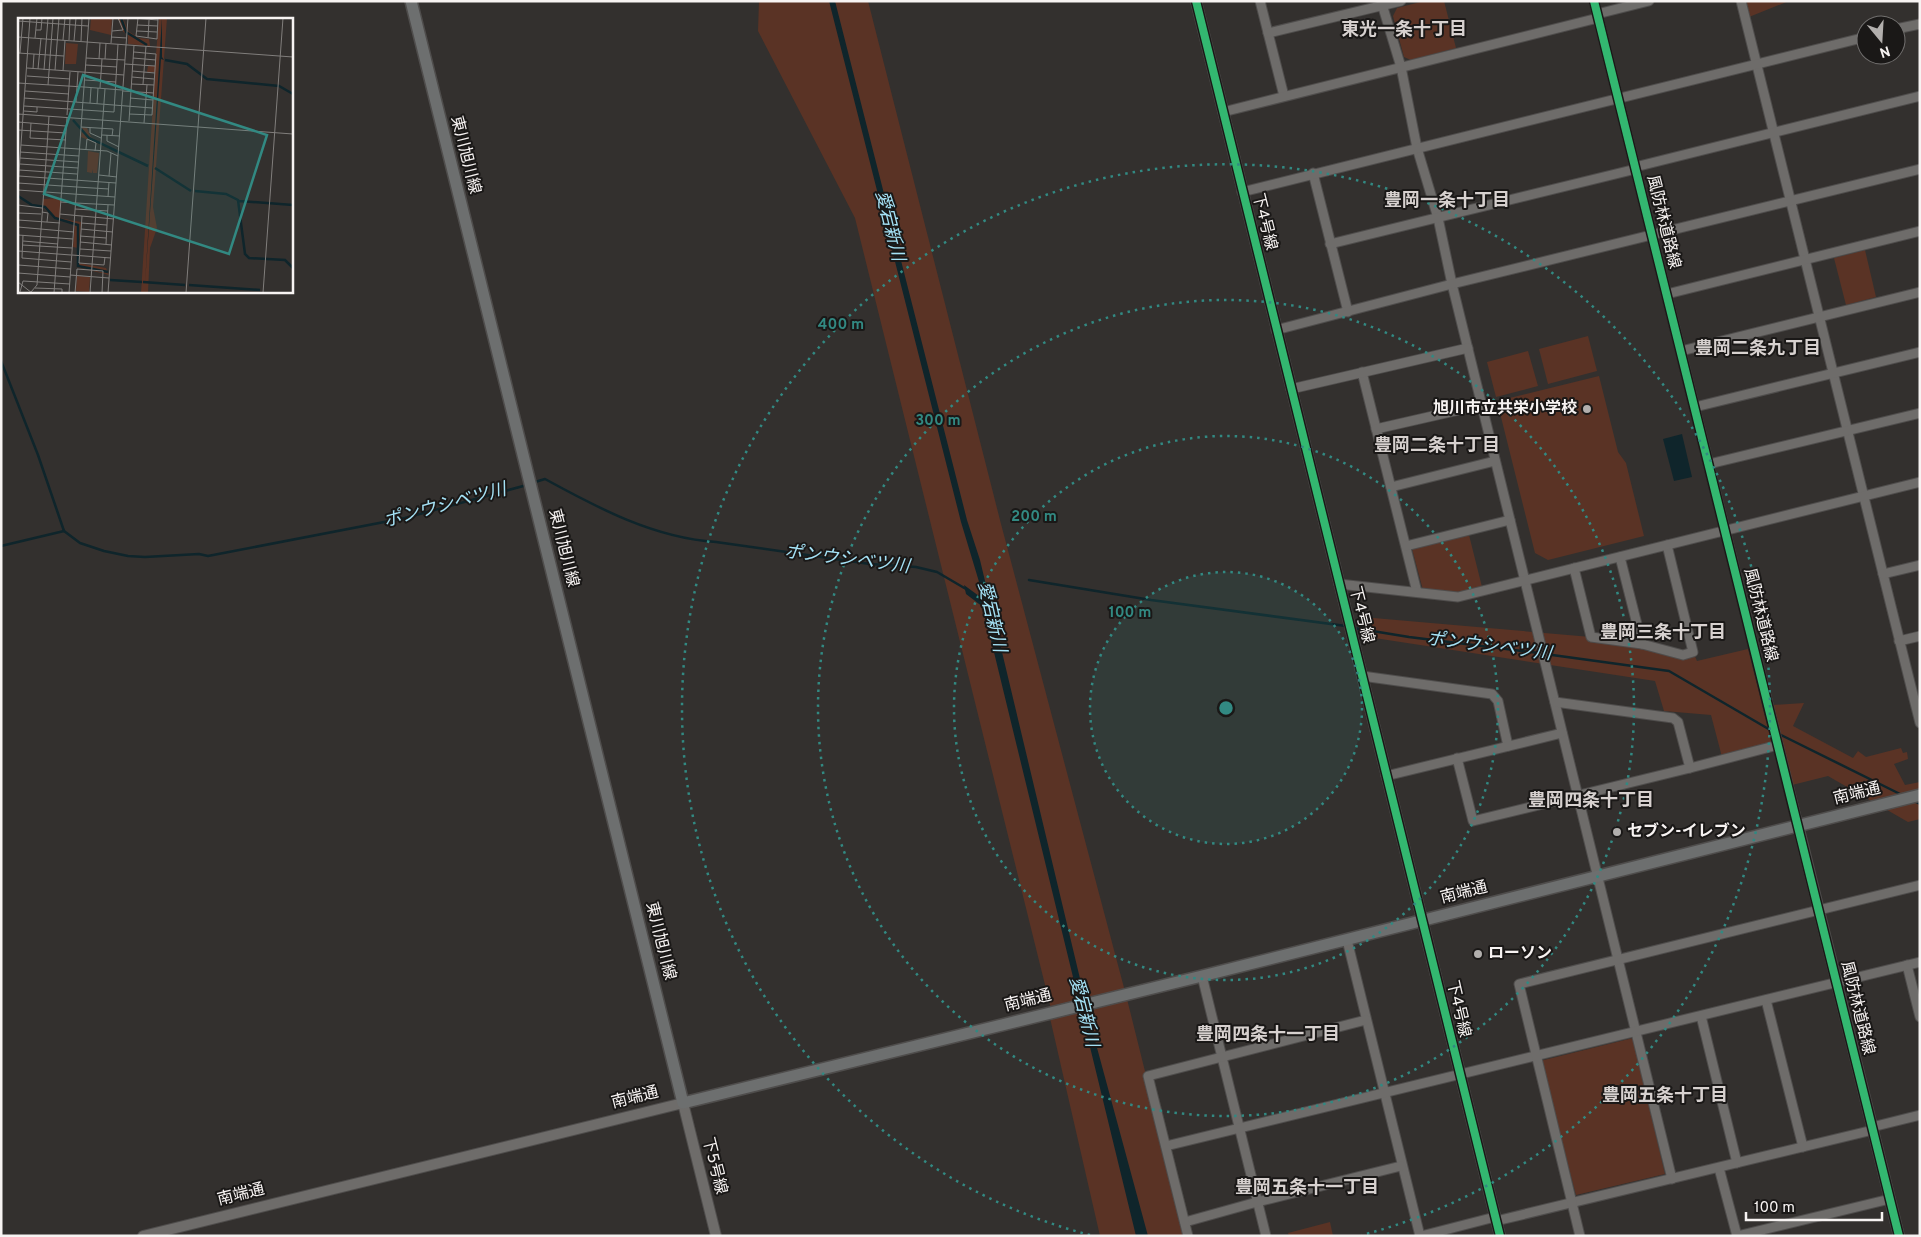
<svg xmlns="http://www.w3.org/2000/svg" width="1921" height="1237" font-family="Overpass,'Noto Sans JP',sans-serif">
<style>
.green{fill:#5a3325}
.water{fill:#0f252b}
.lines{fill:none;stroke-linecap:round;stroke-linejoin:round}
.stream{stroke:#0f252b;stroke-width:2.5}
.minor-casing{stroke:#4f4d4c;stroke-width:11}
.tertiary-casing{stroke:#4f4d4c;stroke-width:12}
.secondary-casing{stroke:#4f4d4c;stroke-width:14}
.minor{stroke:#6e6c6a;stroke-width:9}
.tertiary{stroke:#6e6c6a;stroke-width:10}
.secondary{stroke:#6d6f6f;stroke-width:11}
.cycleway-casing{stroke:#1a1817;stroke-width:11}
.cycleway{stroke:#33b770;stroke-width:8}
.ring{fill:none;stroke:#328982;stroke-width:2.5;stroke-dasharray:2.5 5}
.poi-dot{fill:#b2afad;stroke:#1a1817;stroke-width:2}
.labels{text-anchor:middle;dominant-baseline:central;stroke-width:4;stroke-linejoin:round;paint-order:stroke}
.street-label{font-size:16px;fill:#f7f3f2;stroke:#1a1817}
.poi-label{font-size:16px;font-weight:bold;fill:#f7f3f2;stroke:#1a1817;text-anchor:start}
.neighbourhood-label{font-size:18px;font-weight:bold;fill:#d7d1cf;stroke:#1a1817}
.water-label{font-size:18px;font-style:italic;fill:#a5e2f6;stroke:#1a1817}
.inset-river{fill:none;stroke:#0f252b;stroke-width:2.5}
.inset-road{fill:none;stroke:#817e7c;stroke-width:1}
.view{fill:#328982;fill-opacity:0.15;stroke:#328982;stroke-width:2.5}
.inset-edge{fill:none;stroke:#f7f3f2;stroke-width:2.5}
.centre{fill:#328982;stroke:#1a1817;stroke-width:2.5}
.ring-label{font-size:15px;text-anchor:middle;font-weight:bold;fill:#328982;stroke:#1a1817;stroke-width:4;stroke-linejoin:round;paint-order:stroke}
</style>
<rect width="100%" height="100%" fill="#33302e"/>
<g class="green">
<polygon points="759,1 868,1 1001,524 1127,999 1186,1236 1100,1236 1050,1018 1051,1009 855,218 758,31"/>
<polygon points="1424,1 1444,1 1456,48 1411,60 1404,57 1393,16 1397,8"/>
<polygon points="1745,1 1789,1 1749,17"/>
<polygon points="1865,250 1876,297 1846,305 1834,258"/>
<polygon points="1588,336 1597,371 1548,384 1539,349"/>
<polygon points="1528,351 1538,386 1496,397 1487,362"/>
<polygon points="1599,376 1618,452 1626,463 1644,536 1548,560 1535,553 1497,401"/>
<polygon points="1469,535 1482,587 1459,594 1423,590 1412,549"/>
<polygon points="1362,617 1591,637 1693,652 1697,661 1748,649 1772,745 1722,757 1711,715 1664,711 1655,681 1368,637"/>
<polygon points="1804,703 1793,726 1853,758 1858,751 1866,757 1901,748 1903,753 1907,752 1908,759 1894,764 1905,785 1920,782 1920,819 1908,822 1828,776 1792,785 1772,705"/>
<polygon points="1633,1038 1665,1174 1576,1195 1540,1061"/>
<polygon points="1330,1222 1333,1236 1289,1236 1288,1233"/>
</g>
<g class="water">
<polygon points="829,1 835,1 967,520 980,560 1093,1033 1148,1236 1136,1236 983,607 966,594 964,585 979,596 983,595 961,522"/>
<polygon points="1682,434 1692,477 1674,481 1663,439"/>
</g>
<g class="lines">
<g class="stream">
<polyline points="1,361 38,455 64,531 80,543 104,551 128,556 145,557 199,554 208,556 405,518 527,485"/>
<path d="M535,482l10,-3c53,29 109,59 171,63l154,22 46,3 21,5 29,17"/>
<polyline points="1,546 64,531"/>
<polyline points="1029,580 1151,600 1346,626"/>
<polyline points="1354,628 1409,637 1539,653"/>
<polyline points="1545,654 1669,671 1772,731"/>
<polyline points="1779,734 1902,795"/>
<polyline points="1914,801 1920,804"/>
</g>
<g class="minor-casing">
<g id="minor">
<polyline points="1260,1 1284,96"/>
<polyline points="1381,1 1401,67 1417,148 1438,218 1452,284 1672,1179"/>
<polyline points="1594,1 1798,825"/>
<polyline points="1741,1 1920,723"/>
<polyline points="1597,14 1649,1"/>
<polyline points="1896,29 1920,24"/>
<polyline points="1268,33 1401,1"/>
<polyline points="1223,112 1598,18"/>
<polyline points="1635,167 1920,96"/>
<polyline points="1313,173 1348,312"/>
<polyline points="1242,192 1866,37"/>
<polyline points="1330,244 1636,169"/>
<polyline points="1667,294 1920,231"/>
<polyline points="1276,330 1452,284 1920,169"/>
<polyline points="1681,351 1920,292"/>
<polyline points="1362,372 1417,592"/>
<polyline points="1291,389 1468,348"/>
<polyline points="1695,407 1920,352"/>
<polyline points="1376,429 1481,405"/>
<polyline points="1709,464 1920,413"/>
<polyline points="1391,487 1495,461"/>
<polyline points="1406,546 1510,520"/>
<polyline points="1620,557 1642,644"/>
<polyline points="1574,568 1591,637 1642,644 1683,655 1693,652 1667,545"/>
<polyline points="1883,574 1920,565"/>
<polyline points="1339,584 1458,597 1920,482"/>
<polyline points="1899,641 1920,636"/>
<polyline points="1362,676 1492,694 1498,701 1508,746"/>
<polyline points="1555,702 1673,718 1678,722 1690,768"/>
<polyline points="1457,758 1473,821 1690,768 1778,745"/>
<polyline points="1386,776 1562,733"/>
<polyline points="1347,940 1420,1236"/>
<polyline points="1907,965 1920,1017"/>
<polyline points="1202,976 1266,1236"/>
<polyline points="1766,1000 1803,1147"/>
<polyline points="1701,1016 1737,1163"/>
<polyline points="1872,1127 1920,1115"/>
<polyline points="1166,1146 1920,962"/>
<polyline points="1719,1168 1737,1236"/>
<polyline points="1496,1221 1873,1130"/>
<polyline points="1185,1222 1257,1202 1401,1166"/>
<polyline points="1188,1236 1148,1076 1366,1020"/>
<polyline points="1421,1236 1495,1217"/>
<polyline points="1580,1236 1519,984 1920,885"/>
<polyline points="1737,1236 1890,1199"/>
</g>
</g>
<g class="tertiary-casing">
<g id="tertiary">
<polyline points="1196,1 1500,1236"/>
<polyline points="1798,825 1899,1236"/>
<polyline points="143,1236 683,1103 716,1236"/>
</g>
</g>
<g class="secondary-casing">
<polyline id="secondary" points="411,1 683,1103 1202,976 1920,795"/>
</g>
<use href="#minor" class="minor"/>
<use href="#tertiary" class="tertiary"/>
<use href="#secondary" class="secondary"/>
<g class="cycleway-casing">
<g id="cycleway">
<polyline points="1196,1 1500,1236"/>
<polyline points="1594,1 1899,1236"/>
</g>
</g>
<use href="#cycleway" class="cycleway"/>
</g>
<circle cx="1226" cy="708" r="136" fill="#328982" fill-opacity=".12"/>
<g class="ring">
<circle cx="1226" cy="708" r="136"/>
<circle cx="1226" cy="708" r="272"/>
<circle cx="1226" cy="708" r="408"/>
<path d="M1090 1235A544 544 0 1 1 1362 1235"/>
</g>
<g class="poi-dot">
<circle cx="1587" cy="409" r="5"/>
<circle cx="1617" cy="832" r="5"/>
<circle cx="1478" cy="954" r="5"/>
</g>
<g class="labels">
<g class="street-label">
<text transform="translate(465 155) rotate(76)">東川旭川線</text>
<text transform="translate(1264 222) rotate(76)">下4号線</text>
<text transform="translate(1663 222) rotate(76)">風防林道路線</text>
<text transform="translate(563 548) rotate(76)">東川旭川線</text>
<text transform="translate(1361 615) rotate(76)">下4号線</text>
<text transform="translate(1760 615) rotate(76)">風防林道路線</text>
<text transform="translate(1857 794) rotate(-14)">南端通</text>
<text transform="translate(1464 893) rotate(-14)">南端通</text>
<text transform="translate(660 941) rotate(76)">東川旭川線</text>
<text transform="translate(1028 1001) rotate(-14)">南端通</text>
<text transform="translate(1857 1008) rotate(76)">風防林道路線</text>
<text transform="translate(1458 1009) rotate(77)">下4号線</text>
<text transform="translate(635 1098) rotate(-14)">南端通</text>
<text transform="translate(714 1166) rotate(76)">下5号線</text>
<text transform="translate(241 1195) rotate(-14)">南端通</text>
</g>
<g class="poi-label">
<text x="1577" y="409" text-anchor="end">旭川市立共栄小学校</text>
<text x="1627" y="832">セブン-イレブン</text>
<text x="1488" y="954">ローソン</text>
</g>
<g class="neighbourhood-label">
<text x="1404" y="30">東光一条十丁目</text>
<text x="1447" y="201">豊岡一条十丁目</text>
<text x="1758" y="349">豊岡二条九丁目</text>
<text x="1437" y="446">豊岡二条十丁目</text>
<text x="1663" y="633">豊岡三条十丁目</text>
<text x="1591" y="801">豊岡四条十丁目</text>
<text x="1268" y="1035">豊岡四条十一丁目</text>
<text x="1665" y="1096">豊岡五条十丁目</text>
<text x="1307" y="1188">豊岡五条十一丁目</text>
</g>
<g class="water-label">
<text transform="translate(889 226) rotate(76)">愛宕新川</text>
<text transform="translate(445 506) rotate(-15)">ポンウシベツ川</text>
<text transform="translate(847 560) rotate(7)">ポンウシベツ川</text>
<text transform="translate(991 617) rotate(77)">愛宕新川</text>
<text transform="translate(1489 647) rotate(7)">ポンウシベツ川</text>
<text transform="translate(1083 1012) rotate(76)">愛宕新川</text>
</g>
</g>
<g transform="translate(18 18)">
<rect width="275" height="275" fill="#33302e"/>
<path d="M73,0h21l-1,17 -21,-5zM100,0h5l5,13 11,7 10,1 1,7 -22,-2v-10l-5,-2zM141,0h8l-14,189 4,21 -7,20 -2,45h-7l14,-221h-8l1,-6h7zM48,25l12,1 -2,20h-11zM64,109l5,1 4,9 26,15 -36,-15zM70,133l11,2 -2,20h-4l-1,-4v4l-5,-1zM43,180l-1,20 14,3v3l-20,-6 -11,-11v-8zM57,203l6,1 -3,41 28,5 3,7 -32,-8 1,-19 -5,-1zM59,258l13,1 -1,15 -13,-1z" fill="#5a3325"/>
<path d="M144,0v39l2,3 -3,-1 -16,224z" fill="#0f252b"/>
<path class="inset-river" d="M103,0l5,14 21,13M147,42l22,4 20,15 72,7 14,8M55,102l16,18 59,28M137,150l36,23M177,173l31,3 12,6 7,54 4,4 36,2 8,8M0,178l14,9 13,2 10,11 23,7v41l30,6M221,183l54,4M92,262l32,2M125,264l42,3M171,267l71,5"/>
<path class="inset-road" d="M115,0l25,2M120,0l-2,18 21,3 1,-21M188,0l-8,109 95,7M0,3l70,5M119,7l21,1M18,12h5l1,-12M94,13l11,-1 -5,-12M119,13l20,1M0,19l275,20M93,19l16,1M17,20l2,-20M130,20l1,-18M45,22l2,-22M51,22l1,-22M56,23l2,-23M63,23l1,-23M93,25l2,-25M0,35l46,3M2,35l3,-35M68,40l39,2M115,40l23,2M81,41l1,-16M87,41l1,-16M107,46l30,2M68,47l31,2M9,50l97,7M15,51l1,-15M20,51l3,-31M26,52l4,-52M37,52l4,-52M45,53l2,-31M114,53l23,2M9,58l43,3M114,59l22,2M67,62l31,2M0,65l66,4M114,66l22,1M125,66l3,-38M30,67l5,-67M66,69l38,3M82,70l2,-29M7,73l44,3M105,73l31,2M6,80l128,10M112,80l23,2M58,84l2,-30M72,85l1,-15M79,86l1,-16M6,88l90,6 4,-68M6,93l13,1v-5M0,96l180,13 -12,166M111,96l23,1 4,-61 -22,-2M49,97l3,-43M111,103l5,-76M0,104l48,4M13,105l-1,15 36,2M126,105l3,-38M63,109l32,2 -1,7M72,110v5l11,5M0,112l48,3M84,117l18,1M89,117v6l12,6M3,127l86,6 11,5M29,129l2,-31M68,131l1,-10 9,4 -1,8M2,134l59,4M2,140l58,4M2,146l58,4M1,152l58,4M81,157l18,2M1,158l97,7M91,158l2,-23M0,165l59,4M0,168l12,-168M59,169l32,2M0,172l97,7M90,179l1,-15M43,184l15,1M58,185l38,2M0,187l24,3M57,191l33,2M24,194l6,1 -1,9M0,195l23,1M42,196l54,5M64,198l-3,47 25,2 1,-8M0,202l42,3M63,205l26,2M0,209l56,5M63,211l32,3M0,217l55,4M5,217l-1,23 49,4M62,218l26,2M5,223l35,3M62,224l32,3M88,226l2,-39M4,227l50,3M62,231l31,2M0,233l53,4M54,237l39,3M0,247l53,4M0,255l52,4M52,257l39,3M0,264l14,11M17,270l27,1v4M2,274l3,-11 47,3M13,274l6,-7 10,-138M36,275l13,-175M51,275l20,-275M57,275l2,-24 26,2 -1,22M72,275l15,-204M90,275l20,-275M245,275l20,-275"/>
<path class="view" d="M65,57l184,60 -38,119 -185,-60z"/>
<rect width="275" height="275" class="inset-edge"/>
</g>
<circle cx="1226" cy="708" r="8" class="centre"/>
<g class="ring-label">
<text x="841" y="329">400 m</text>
<text x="938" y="425">300 m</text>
<text x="1034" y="521">200 m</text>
<text x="1130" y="617">100 m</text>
</g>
<rect width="1921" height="1237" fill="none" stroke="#f7f3f2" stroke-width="5"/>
<g transform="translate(1881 40) rotate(162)"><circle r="24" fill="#1a1817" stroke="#72706f"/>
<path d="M0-4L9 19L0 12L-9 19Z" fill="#b2afad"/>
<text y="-8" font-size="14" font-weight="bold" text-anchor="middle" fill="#f7f3f2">N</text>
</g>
<path d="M1746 1212v8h136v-8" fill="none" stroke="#f7f3f2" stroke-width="2.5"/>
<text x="1754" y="1212" font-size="15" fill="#f7f3f2" stroke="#1a1817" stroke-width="4" paint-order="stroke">100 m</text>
</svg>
